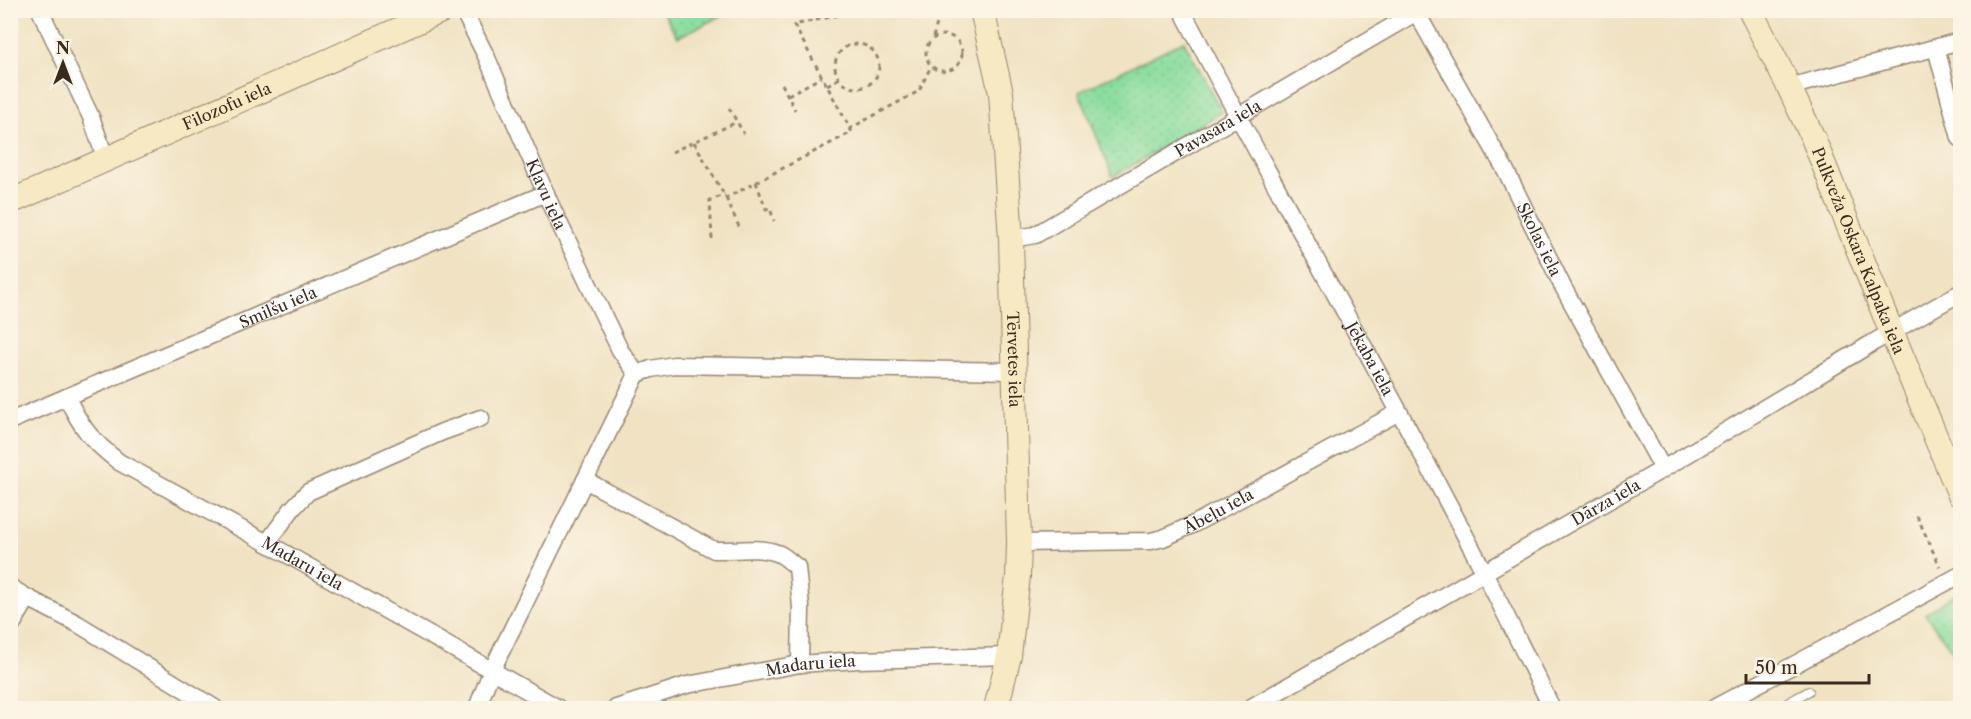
<svg xmlns="http://www.w3.org/2000/svg" width="1971" height="719" font-family="'Libre Caslon Text',serif">
<style>
.grass{fill:url(#grass-dots);stroke:#62845e;stroke-width:1.5}
.lines{fill:none;stroke-linecap:round;stroke-linejoin:round}
.lane-casing{stroke:#968670;stroke-width:10}
.street-casing{stroke:#968670;stroke-width:19}
.secondary-casing{stroke:#968670;stroke-width:26}
.path{stroke:#968670;stroke-width:3;stroke-dasharray:4.5 4.5;stroke-linecap:butt}
.lane{stroke:#fff;stroke-width:8}
.street{stroke:#fff;stroke-width:16}
.secondary{stroke:#f7e9c3;stroke-width:24}
.labels{text-anchor:middle;dominant-baseline:central;stroke-width:6;stroke-linejoin:round;paint-order:stroke}
.street-label{font-size:16px;fill:#3b2a1e;stroke:#fcf5e5}
</style>
<defs>
<pattern id="grass-dots" width="8" height="8" patternUnits="userSpaceOnUse" patternTransform="scale(1.5)"><rect width="8" height="8" fill="#8add9f"/><path d="M2 2h.1M6 6h.1" fill="none" stroke="#78be88" stroke-width="1.8" stroke-linecap="round"/></pattern>
</defs>
<rect width="100%" height="100%" fill="#fcf5e5"/>
<filter id="ink" filterUnits="userSpaceOnUse"><feTurbulence type="fractalNoise" baseFrequency=".0167" numOctaves="2"/><feDisplacementMap in="SourceGraphic" scale="12" xChannelSelector="R" yChannelSelector="G"/><feConvolveMatrix kernelMatrix="1 2 1 2 8 2 1 2 1" color-interpolation-filters="sRGB"/></filter>
<filter id="wash" filterUnits="userSpaceOnUse"><feTurbulence type="fractalNoise" baseFrequency=".008" numOctaves="4" result="noise"/><feDisplacementMap in="SourceGraphic" scale="24" xChannelSelector="R" yChannelSelector="G"/><feGaussianBlur stdDeviation="1.35" result="paint"/><feColorMatrix in="noise" values="0 0 0 0 0 0 0 0 0 0 0 0 0 0 0 0 0 1.4 0 .05"/><feComposite in="paint" operator="in"/></filter>
<g filter="url(#wash)">
<rect width="100%" height="100%" fill="#f0e2c3"/>
<g class="grass">
<polygon points="662,11 731,11 678,37"/>
<polygon points="1184,41 1222,112 1113,177 1079,92"/>
<polygon points="1955,594 1960,597 1960,661 1925,614"/>
</g>
</g>
<g filter="url(#ink)">
<g class="lines">
<g class="lane-casing">
<polyline id="lane" points="1778,708 1809,691"/>
</g>
<g class="street-casing">
<g id="street">
<polyline points="40,10 91,117 106,160"/>
<path id="s1" d="M463,10l24,48 66,152 67,140 17,24"/>
<path id="s2" d="M1182,10c98,190 206,374 303,564 23,45 45,90 67,134"/>
<path id="s3" d="M1415,10l91,161 56,114 101,184"/>
<polyline points="1936,48 1960,138"/>
<polyline points="1789,87 1960,41"/>
<path id="s4" d="M1011,239l24,-4 385,-225"/>
<path id="s5" d="M67,397c14,31 25,44 52,65l148,81 291,165"/>
<path id="s6" d="M10,421l536,-228"/>
<path d="M585,480l129,70c20,1 43,-4 63,3 7,2 14,10 20,14l4,40 -1,57"/>
<polyline points="267,543 292,509 308,492 442,432 481,418"/>
<path id="s7" d="M1019,543l132,-2 12,-3 31,-14 205,-112"/>
<polyline points="10,587 28,598 78,624 215,708"/>
<polyline points="10,628 28,598"/>
<polyline points="477,708 492,670 637,374 651,369 674,365 1015,371"/>
<path id="s8" d="M616,708l71,-23 113,-21 58,-4 151,-4"/>
<path id="s9" d="M1250,708l413,-239 211,-127 86,-49"/>
<polyline points="1714,708 1960,575"/>
</g>
</g>
<g class="secondary-casing">
<g id="secondary">
<path id="s10" d="M982,10l19,83 10,146 8,304 -1,33 -9,80 -13,52"/>
<path id="s11" d="M1750,10l39,77 24,51 79,195 68,162"/>
<path id="s12" d="M10,202l433,-192"/>
</g>
</g>
<g class="path">
<circle cx="944" cy="53" r="18"/>
<polyline points="933,37 941,10"/>
<circle cx="857" cy="66" r="22"/>
<polyline points="782,84 795,110"/>
<polyline points="827,85 838,79"/>
<polyline points="788,95 822,77"/>
<polyline points="729,108 744,134"/>
<polyline points="849,129 919,91 931,66"/>
<polyline points="694,142 726,198 852,132 794,25 862,10"/>
<polyline points="672,152 737,122"/>
<polyline points="756,182 766,209 770,208 774,221"/>
<polyline points="726,198 741,231"/>
<polyline points="712,239 710,200 725,195"/>
<polyline points="1917,516 1940,567"/>
</g>
<use href="#lane" class="lane"/>
<use href="#street" class="street"/>
<use href="#secondary" class="secondary"/>
</g>
</g>
<g class="labels">
<g class="street-label">
<text stroke="none"><textPath href="#s12" startOffset="237">Filozofu iela</textPath></text>
<text stroke="none"><textPath href="#s4" startOffset="236">Pavasara iela</textPath></text>
<text stroke="none"><textPath href="#s1" startOffset="202">Kļavu iela</textPath></text>
<text stroke="none"><textPath href="#s3" startOffset="261">Skolas iela</textPath></text>
<text stroke="none"><textPath href="#s11" startOffset="264">Pulkveža Oskara Kalpaka iela</textPath></text>
<text stroke="none"><textPath href="#s6" startOffset="291">Smilšu iela</textPath></text>
<text stroke="none"><textPath href="#s2" startOffset="396">Jēkaba iela</textPath></text>
<text stroke="none"><textPath href="#s10" startOffset="352">Tērvetes iela</textPath></text>
<text stroke="none"><textPath href="#s9" startOffset="411">Dārza iela</textPath></text>
<text stroke="none"><textPath href="#s7" startOffset="206">Ābeļu iela</textPath></text>
<text stroke="none"><textPath href="#s5" startOffset="294">Madaru iela</textPath></text>
<text stroke="none"><textPath href="#s8" startOffset="200">Madaru iela</textPath></text>
</g>
</g>
<rect width="1971" height="719" fill="none" stroke="#fcf5e5" stroke-width="36"/>
<g transform="translate(63 63)" stroke="#fcf5e5" stroke-width="4.5" paint-order="stroke">
<path d="M0-4.5L10 22L0 15L-10 22Z" fill="#3b2a1e"/>
<text y="-9" font-size="16" font-weight="bold" text-anchor="middle" fill="#3b2a1e">N</text>
</g>
<path d="M1746 674v9h123v-9" fill="none" stroke="#3b2a1e" stroke-width="3"/>
<text x="1755" y="674" font-size="18" fill="#3b2a1e" stroke="#fcf5e5" stroke-width="4.5" paint-order="stroke">50 m</text>
</svg>
